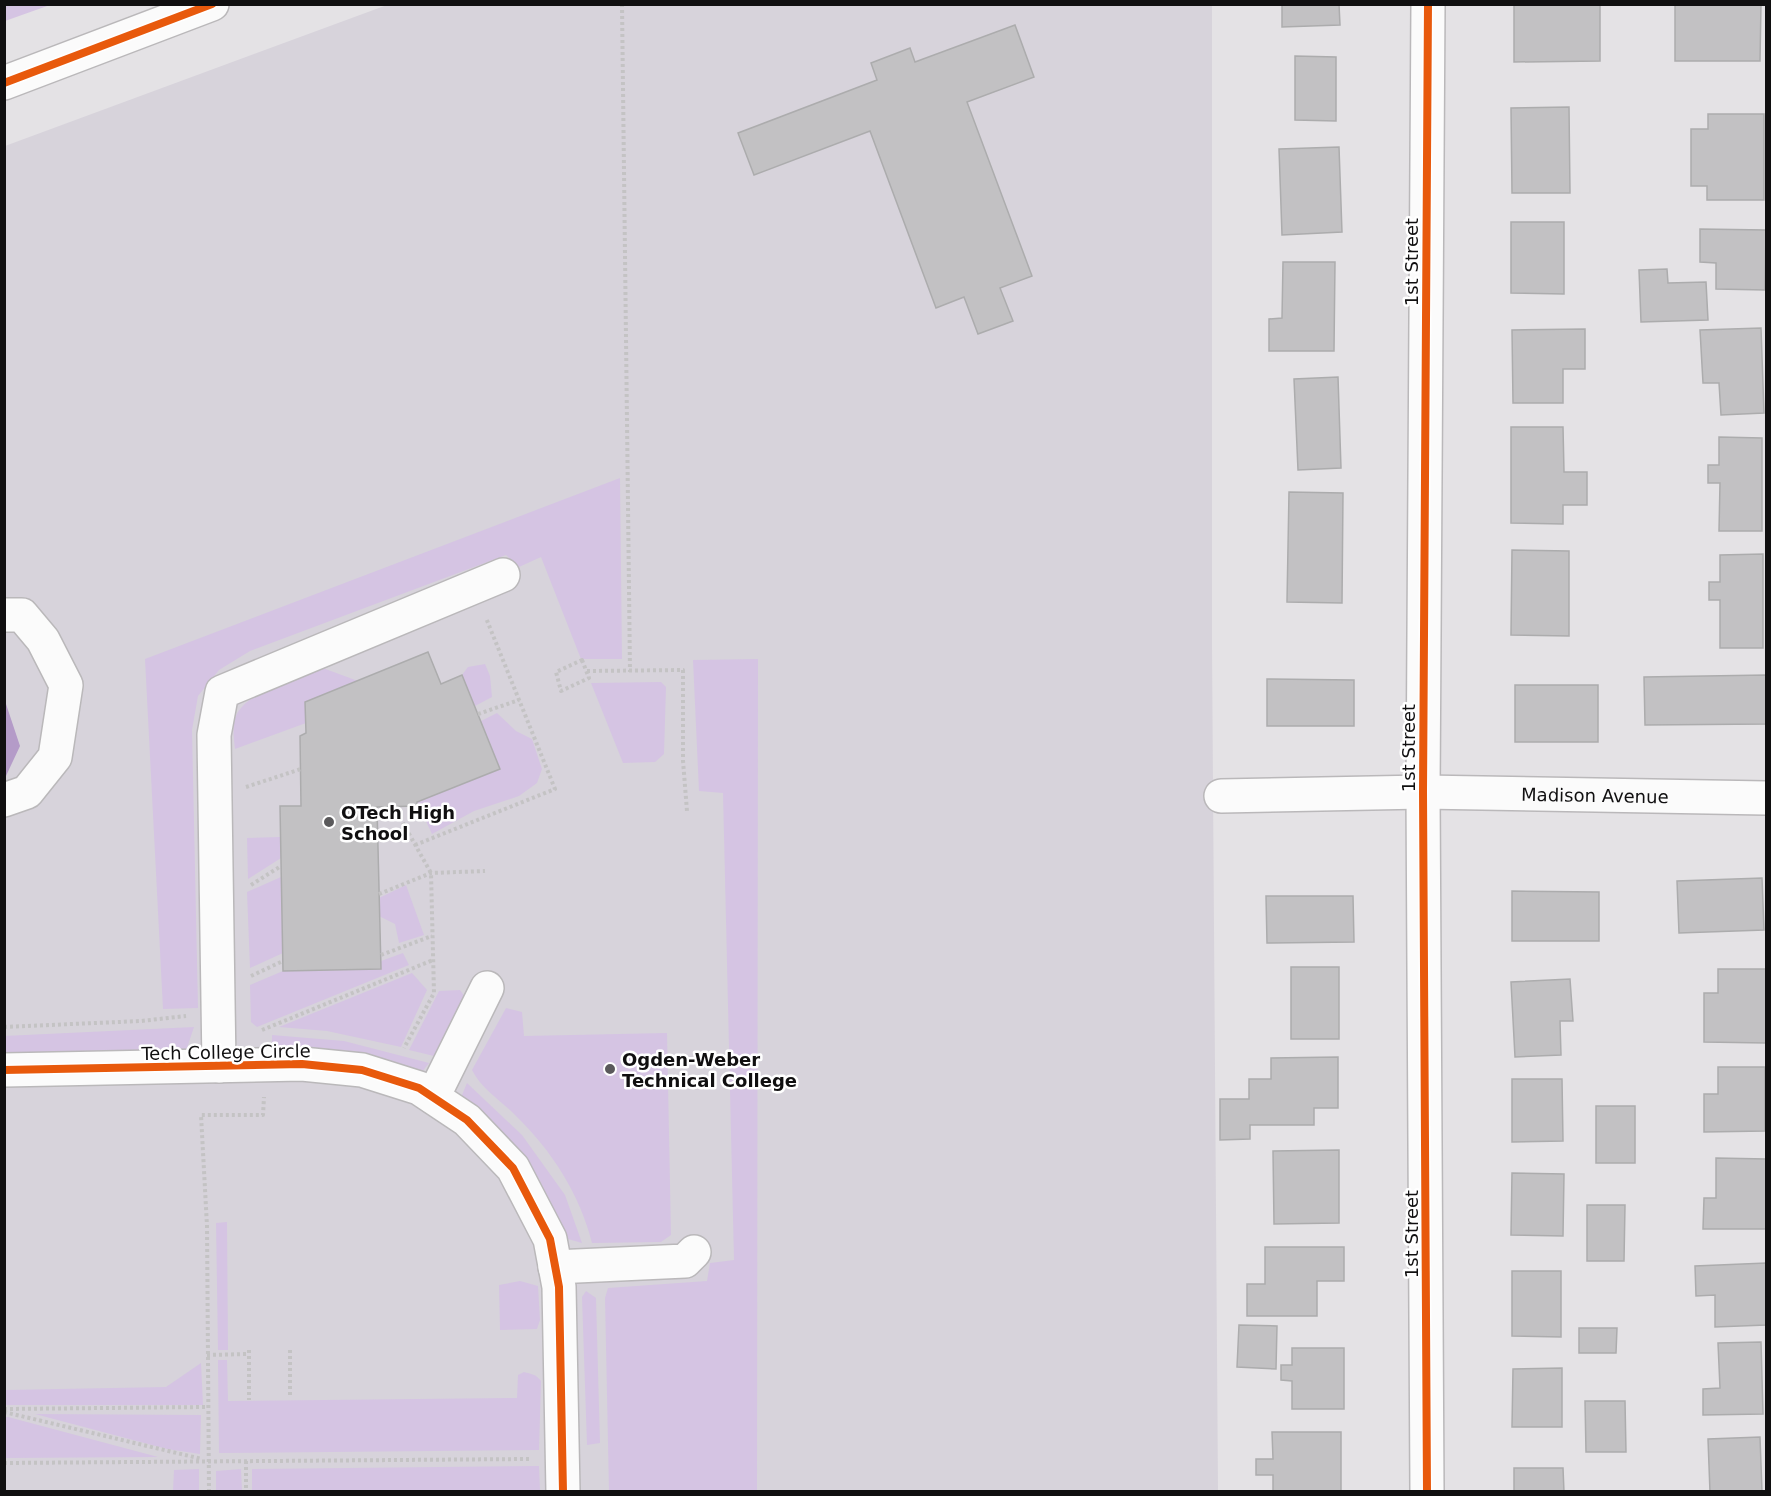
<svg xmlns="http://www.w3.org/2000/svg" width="1771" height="1496" font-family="'DejaVu Sans',sans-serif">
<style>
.built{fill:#d7d3db}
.green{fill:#d5c4e3}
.water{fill:#b49bc8}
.building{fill:#c2c1c3;stroke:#acacad;stroke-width:1.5}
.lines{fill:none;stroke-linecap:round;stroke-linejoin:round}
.minor-casing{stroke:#bab8ba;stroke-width:36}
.major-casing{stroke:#bab8ba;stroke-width:36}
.path{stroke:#c4c3c4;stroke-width:4;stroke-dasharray:3 3;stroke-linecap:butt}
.minor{stroke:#fbfbfb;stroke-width:33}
.major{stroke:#fbfbfb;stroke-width:33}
.cycleway-casing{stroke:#fff;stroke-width:11}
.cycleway{stroke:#e8590c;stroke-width:8}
.poi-dot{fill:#5a595b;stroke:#fff;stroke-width:2}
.labels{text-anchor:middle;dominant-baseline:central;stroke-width:5;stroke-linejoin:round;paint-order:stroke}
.street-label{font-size:18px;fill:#100f10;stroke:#fff}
.poi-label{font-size:18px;font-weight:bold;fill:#100f10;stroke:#fff;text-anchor:start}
</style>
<rect width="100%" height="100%" fill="#e4e2e5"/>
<polygon class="built" points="387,5 1212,5 1212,647 1218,1491 5,1492 5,146"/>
<g class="green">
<polygon points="5,4 50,4 50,5 5,21"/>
<polygon points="620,478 622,659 581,659 541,557 519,567 506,555 250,651 219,670 198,696 192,730 198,1008 163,1009 145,659"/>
<polygon points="758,659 757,1490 609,1491 605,1298 608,1288 707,1281 710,1263 734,1260 723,793 699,791 693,660"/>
<polygon points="485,664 490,676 492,697 475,706 462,675 468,667"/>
<path d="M320,667l38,14 -53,21 1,21 -71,26c-1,-9 -3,-23 1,-33 10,-24 61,-39 84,-49z"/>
<polygon points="661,682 666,687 664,754 655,762 623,763 591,683"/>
<polygon points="497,713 516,731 532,739 542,769 537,783 519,796 474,811 432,834 417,802 500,769 481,721"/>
<polygon points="280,837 281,858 248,879 247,838"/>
<polygon points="281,877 283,953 250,968 247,892"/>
<polygon points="406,885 424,935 399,943 395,924 379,916 379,898"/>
<polygon points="403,953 409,965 257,1027 251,1022 250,985 283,971 381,961"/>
<polygon points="412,973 427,990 401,1047 327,1031 279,1027"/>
<polygon points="460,990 467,1000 434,1056 409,1050 439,991"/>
<path d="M506,1008l16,4 2,24 143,-3 4,202 -10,7 -69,1c-12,-48 -40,-92 -75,-126 -15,-16 -35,-27 -45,-47z"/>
<polygon points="194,1027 184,1057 5,1060 4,1036"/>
<polygon points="272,1035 344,1041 429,1063 421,1073 340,1051 272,1047"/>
<polygon points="467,1083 522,1135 565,1195 582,1243 568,1239 539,1179 495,1125 462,1095"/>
<polygon points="227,1222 228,1350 218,1350 216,1223"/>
<polygon points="520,1281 538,1286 540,1320 537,1329 500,1330 499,1285"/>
<polygon points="586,1291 596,1298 600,1443 587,1445 582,1297"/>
<path d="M218,1360h9l1,41 289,-3 1,-23 6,-3c7,2 12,2 17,9l-2,69 -320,3z"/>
<polygon points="201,1363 203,1405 5,1405 5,1390 166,1387"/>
<polygon points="35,1414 201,1415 200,1454 167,1449"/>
<polygon points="4,1417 8,1417 158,1457 5,1458"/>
<polygon points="539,1466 540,1491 252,1491 252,1469"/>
<polygon points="199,1469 199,1491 173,1491 174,1470"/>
<polygon points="241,1469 242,1491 216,1491 216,1471"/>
</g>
<polygon class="water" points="4,698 20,746 5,778 4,778"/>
<g class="building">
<polygon points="1282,4 1339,4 1340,25 1282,27"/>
<polygon points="1514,4 1600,4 1600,61 1514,62"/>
<polygon points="1675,4 1761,4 1760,61 1675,61"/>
<polygon points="1015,25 1034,77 967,102 1032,276 1000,288 1013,321 978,334 964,297 936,308 870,131 754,175 738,133 877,80 871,63 910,48 915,62"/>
<polygon points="1295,56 1336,57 1336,121 1295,120"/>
<polygon points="1569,107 1570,193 1512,193 1511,108"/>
<polygon points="1708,114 1764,114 1764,200 1707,200 1707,186 1691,186 1691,129 1708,129"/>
<polygon points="1339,147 1342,232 1282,235 1279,149"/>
<polygon points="1511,222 1564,222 1564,294 1511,293"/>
<polygon points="1700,229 1766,230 1765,290 1716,289 1716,263 1700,262"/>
<polygon points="1283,262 1335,262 1334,351 1269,351 1269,319 1282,318"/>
<polygon points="1667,269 1668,283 1706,282 1708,320 1641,322 1639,270"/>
<polygon points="1761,328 1764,413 1721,415 1719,383 1703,383 1700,330"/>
<polygon points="1585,329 1585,369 1563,369 1563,403 1513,403 1512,330"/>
<polygon points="1338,377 1341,468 1298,470 1294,379"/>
<polygon points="1511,427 1563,427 1564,472 1587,472 1587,505 1563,505 1563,524 1511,523"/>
<polygon points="1719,437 1762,438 1762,531 1719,531 1720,483 1708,483 1708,465 1719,465"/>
<polygon points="1289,492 1343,493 1342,603 1287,602"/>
<polygon points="1512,550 1569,551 1569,636 1511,635"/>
<polygon points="1763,554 1763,648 1720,648 1720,600 1709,600 1709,582 1720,582 1720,555"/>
<polygon points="428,652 441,684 462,675 500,769 417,802 417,806 377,807 381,969 283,971 280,806 301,806 300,736 306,733 305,702"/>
<polygon points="1766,675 1766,724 1645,725 1644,677"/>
<polygon points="1267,679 1354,680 1354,726 1267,726"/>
<rect x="1515" y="685" width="83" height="57"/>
<polygon points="1762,878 1764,930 1679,933 1677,881"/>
<polygon points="1512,891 1599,892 1599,941 1512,941"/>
<polygon points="1266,896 1353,896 1354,942 1267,943"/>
<rect x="1291" y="967" width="48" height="72"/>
<polygon points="1718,969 1766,969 1766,1043 1704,1042 1704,993 1718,993"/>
<polygon points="1570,979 1573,1021 1560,1021 1561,1055 1515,1057 1511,982"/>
<polygon points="1338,1057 1338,1108 1314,1108 1314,1125 1250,1125 1250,1139 1220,1140 1220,1099 1249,1099 1249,1079 1271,1079 1271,1058"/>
<polygon points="1718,1067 1765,1067 1765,1131 1704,1132 1704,1094 1718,1094"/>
<polygon points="1512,1079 1562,1079 1563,1141 1512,1142"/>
<rect x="1596" y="1106" width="39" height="57"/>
<polygon points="1339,1150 1339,1223 1274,1224 1273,1151"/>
<polygon points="1716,1158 1766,1159 1766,1229 1703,1229 1704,1198 1716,1198"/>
<polygon points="1512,1173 1564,1174 1563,1236 1511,1235"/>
<polygon points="1587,1205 1625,1205 1624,1261 1587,1261"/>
<polygon points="1265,1247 1344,1247 1344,1281 1317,1281 1317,1316 1247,1316 1247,1284 1265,1284"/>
<polygon points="1766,1263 1766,1325 1715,1327 1715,1295 1696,1296 1695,1266"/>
<polygon points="1512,1271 1561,1271 1561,1337 1512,1336"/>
<polygon points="1239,1325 1277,1326 1276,1369 1237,1367"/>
<polygon points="1579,1328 1617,1328 1616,1353 1579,1353"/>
<polygon points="1761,1342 1763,1414 1703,1415 1703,1389 1720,1388 1718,1343"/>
<polygon points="1292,1348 1344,1348 1344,1409 1292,1409 1292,1381 1281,1380 1281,1365 1292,1365"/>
<polygon points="1562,1368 1562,1427 1512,1427 1513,1369"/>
<polygon points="1585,1401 1625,1401 1626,1452 1586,1452"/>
<polygon points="1272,1432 1341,1432 1341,1492 1273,1492 1273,1475 1256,1475 1256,1459 1273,1459"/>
<polygon points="1760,1437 1762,1492 1710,1492 1708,1439"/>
<polygon points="1514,1468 1563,1468 1564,1492 1514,1492"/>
</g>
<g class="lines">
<g class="minor-casing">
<g id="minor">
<polyline points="4,615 22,615 43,640 66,685 55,757 27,792 4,800"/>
<path id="s1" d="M1221,796l202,-4 343,6"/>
<polyline points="219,1066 214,735 222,692 503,575"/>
<polyline points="4,1070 302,1064 362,1070 419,1088 467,1120 513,1168 550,1239 559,1287 563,1492"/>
<polyline points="433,1097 487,988"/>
<polyline points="555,1267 685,1261 694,1252"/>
<polyline points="1427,1492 1423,792 1428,4"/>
</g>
</g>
<g class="major-casing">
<polyline id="major" points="4,83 212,4"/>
</g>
<g class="path">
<polyline points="622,4 630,672"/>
<polygon points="582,660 589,678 561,691 556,672"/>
<polyline points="587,671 683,670 683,761 687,811"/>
<polyline points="478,714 519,700"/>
<polyline points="246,787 301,769"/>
<polyline points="394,807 431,873 434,993 404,1048"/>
<polyline points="415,845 555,789 486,618"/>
<polyline points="251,885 281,866"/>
<polyline points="379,894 431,873 485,871"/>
<polyline points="381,955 432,936"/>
<polyline points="251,976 283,961"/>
<polyline points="4,1027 141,1021 186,1016"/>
<polyline points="262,1030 433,960"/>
<polyline points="249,1350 249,1400"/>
<polyline points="290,1350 290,1396"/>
<polyline points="207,1355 248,1354"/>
<polyline points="4,1409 207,1407"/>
<polyline points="4,1412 202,1459"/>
<polyline points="246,1461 246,1492"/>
<polyline points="4,1463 530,1459"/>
<polyline points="209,1492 207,1226 201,1115 263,1115 264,1097"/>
</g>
<use href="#minor" class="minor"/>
<use href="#major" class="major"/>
<g class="cycleway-casing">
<g id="cycleway">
<polyline points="4,83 212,4"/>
<polyline points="4,1070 302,1064 362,1070 419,1088 467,1120 513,1168 550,1239 559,1287 563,1492"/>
<polyline points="1427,1492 1423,792 1428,4"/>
</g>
</g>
<use href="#cycleway" class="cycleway"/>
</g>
<g class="poi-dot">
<circle cx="329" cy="822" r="6"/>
<circle cx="610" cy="1069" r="6"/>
</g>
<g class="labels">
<g class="street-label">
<text transform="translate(1411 262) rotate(-90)">1st Street</text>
<text transform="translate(1408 748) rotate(-90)">1st Street</text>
<text stroke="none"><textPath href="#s1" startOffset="374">Madison Avenue</textPath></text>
<text transform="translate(226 1052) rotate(-1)">Tech College Circle</text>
<text transform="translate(1411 1234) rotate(-90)">1st Street</text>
</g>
<g class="poi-label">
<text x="341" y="812">OTech High<tspan x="341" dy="21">School</tspan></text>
<text x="622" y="1059">Ogden-Weber<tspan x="622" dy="21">Technical College</tspan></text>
</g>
</g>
<rect width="1771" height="1496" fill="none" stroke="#100f10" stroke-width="12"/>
</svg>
